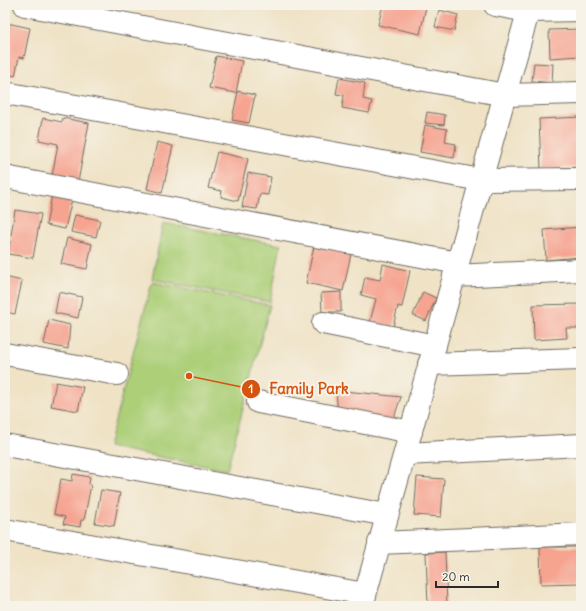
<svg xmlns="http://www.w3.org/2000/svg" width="586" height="611" font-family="Delius,sans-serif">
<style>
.green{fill:#accf78;stroke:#6c7d52}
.building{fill:#f6a390}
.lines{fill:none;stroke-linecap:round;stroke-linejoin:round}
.street-casing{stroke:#706b61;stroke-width:24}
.secondary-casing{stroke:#706b61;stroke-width:24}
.street{stroke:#fff;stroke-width:22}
.secondary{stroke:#fff;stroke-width:22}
.leader{fill:none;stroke:#d5540f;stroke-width:1.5}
.callout-dot{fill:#d5540f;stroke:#f7f3e8;stroke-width:1.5}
.mark-label{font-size:12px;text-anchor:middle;font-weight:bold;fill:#fff}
.callout-label{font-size:15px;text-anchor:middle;font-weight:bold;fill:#d5540f;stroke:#f7f3e8;stroke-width:4;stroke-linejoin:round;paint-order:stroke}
</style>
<rect width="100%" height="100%" fill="#f7f3e8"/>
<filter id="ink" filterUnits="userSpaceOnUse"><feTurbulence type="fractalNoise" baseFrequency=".025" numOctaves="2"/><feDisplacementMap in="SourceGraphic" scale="8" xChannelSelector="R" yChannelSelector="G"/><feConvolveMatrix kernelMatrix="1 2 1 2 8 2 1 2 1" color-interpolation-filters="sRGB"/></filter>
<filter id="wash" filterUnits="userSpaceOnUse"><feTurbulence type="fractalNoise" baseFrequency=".012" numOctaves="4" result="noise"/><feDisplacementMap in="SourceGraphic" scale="16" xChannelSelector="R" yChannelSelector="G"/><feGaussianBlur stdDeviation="0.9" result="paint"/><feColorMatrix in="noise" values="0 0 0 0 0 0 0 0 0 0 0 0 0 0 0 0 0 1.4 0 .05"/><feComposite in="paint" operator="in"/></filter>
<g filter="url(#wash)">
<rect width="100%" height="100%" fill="#efe2c5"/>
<g class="green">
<polygon points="163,223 281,245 270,302 152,279"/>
<polygon points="152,282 270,305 227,470 108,447"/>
</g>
<g id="blocks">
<g class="building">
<polygon points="279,5 295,5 294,9"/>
<polygon points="383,5 414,5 426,7 420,34 378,25"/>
<polygon points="439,10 458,15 454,31 435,27"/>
<polygon points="7,23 30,28 24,58 19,57 15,76 5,74 5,32"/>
<polygon points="581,29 581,56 550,58 549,30"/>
<polygon points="216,56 242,61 236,93 209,88"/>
<polygon points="534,63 553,64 552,83 532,81"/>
<polygon points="339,78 365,83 363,99 372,101 369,113 342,108 344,95 336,94"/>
<polygon points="238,91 255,95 249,123 232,120"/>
<polygon points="427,112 445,115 444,125 425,123"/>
<polygon points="581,117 581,167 541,169 539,119"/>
<polygon points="43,118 62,122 63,118 89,123 78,182 52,176 58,144 39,140"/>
<polygon points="425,125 447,129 445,142 456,144 454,158 420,152"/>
<polygon points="157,142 173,146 162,193 147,189"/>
<polygon points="217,152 248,159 238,201 221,197 222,191 208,188"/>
<polygon points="248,173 271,177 268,195 260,194 257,209 242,207"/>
<polygon points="5,192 10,193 6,216 5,216"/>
<polygon points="52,195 72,199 65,229 46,225"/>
<polygon points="15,210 41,214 33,258 8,254"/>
<polygon points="75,215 100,220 96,237 71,232"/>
<polygon points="581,227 581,257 546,260 544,230"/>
<polygon points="67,238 92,244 87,269 61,264"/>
<polygon points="314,246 351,254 343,291 306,283"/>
<polygon points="383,264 410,271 402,307 398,306 393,327 370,322 376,299 361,295 365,277 380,280"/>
<polygon points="5,277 22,281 15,314 5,312"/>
<polygon points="59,292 82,297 78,318 55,313"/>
<polygon points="341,292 341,312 322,312 321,293"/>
<polygon points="423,292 436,298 426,321 413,315"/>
<polygon points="581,304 581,328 566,328 567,338 534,340 533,305"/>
<polygon points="49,320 70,325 68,349 44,344"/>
<polygon points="56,382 83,387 78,411 51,406"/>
<polygon points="336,390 401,397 391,426 338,416"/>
<polygon points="73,474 90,477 89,484 91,485 84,520 81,520 80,527 63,524 65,517 54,514 61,479 72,481"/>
<polygon points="417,477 444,479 441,517 414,515"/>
<polygon points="101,490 120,493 114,526 95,523"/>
<polygon points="540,547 581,547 581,583 541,584"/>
<polygon points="445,552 447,606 428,606 426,553"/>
</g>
</g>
</g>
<g filter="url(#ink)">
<use href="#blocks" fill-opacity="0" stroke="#706b61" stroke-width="1"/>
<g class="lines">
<g class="street-casing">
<g id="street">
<polyline points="25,5 505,95 581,93"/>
<polyline points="5,93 481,180 581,179"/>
<polyline points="5,177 458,263"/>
<polyline points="454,276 581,270"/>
<polyline points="323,323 435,346"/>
<polyline points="5,354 117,374"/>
<polyline points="429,364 581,359"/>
<polyline points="258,402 411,432"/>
<polyline points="5,445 387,515"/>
<polyline points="405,454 581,445"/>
<polyline points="5,530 365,594"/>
<polyline points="379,543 581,534"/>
</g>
</g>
<g class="secondary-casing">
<g id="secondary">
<polyline points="495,5 528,11 581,10"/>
<polyline points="362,606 530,5"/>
</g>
</g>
<use href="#street" class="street"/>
<use href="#secondary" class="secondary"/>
</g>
</g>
<path class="leader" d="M189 376L251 389"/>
<g class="callout-dot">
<circle cx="189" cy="376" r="4"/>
<circle cx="251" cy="389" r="10"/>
</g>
<g class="mark-label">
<text x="251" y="393">1</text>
</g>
<g class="callout-label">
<text x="309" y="394">Family Park</text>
</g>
<rect width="586" height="611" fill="none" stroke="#f7f3e8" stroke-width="20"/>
<path d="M436 581v6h62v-6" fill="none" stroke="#2b2b2b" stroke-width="2"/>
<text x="442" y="581" font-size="12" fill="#2b2b2b" stroke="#f7f3e8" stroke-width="3" paint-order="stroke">20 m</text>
</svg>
